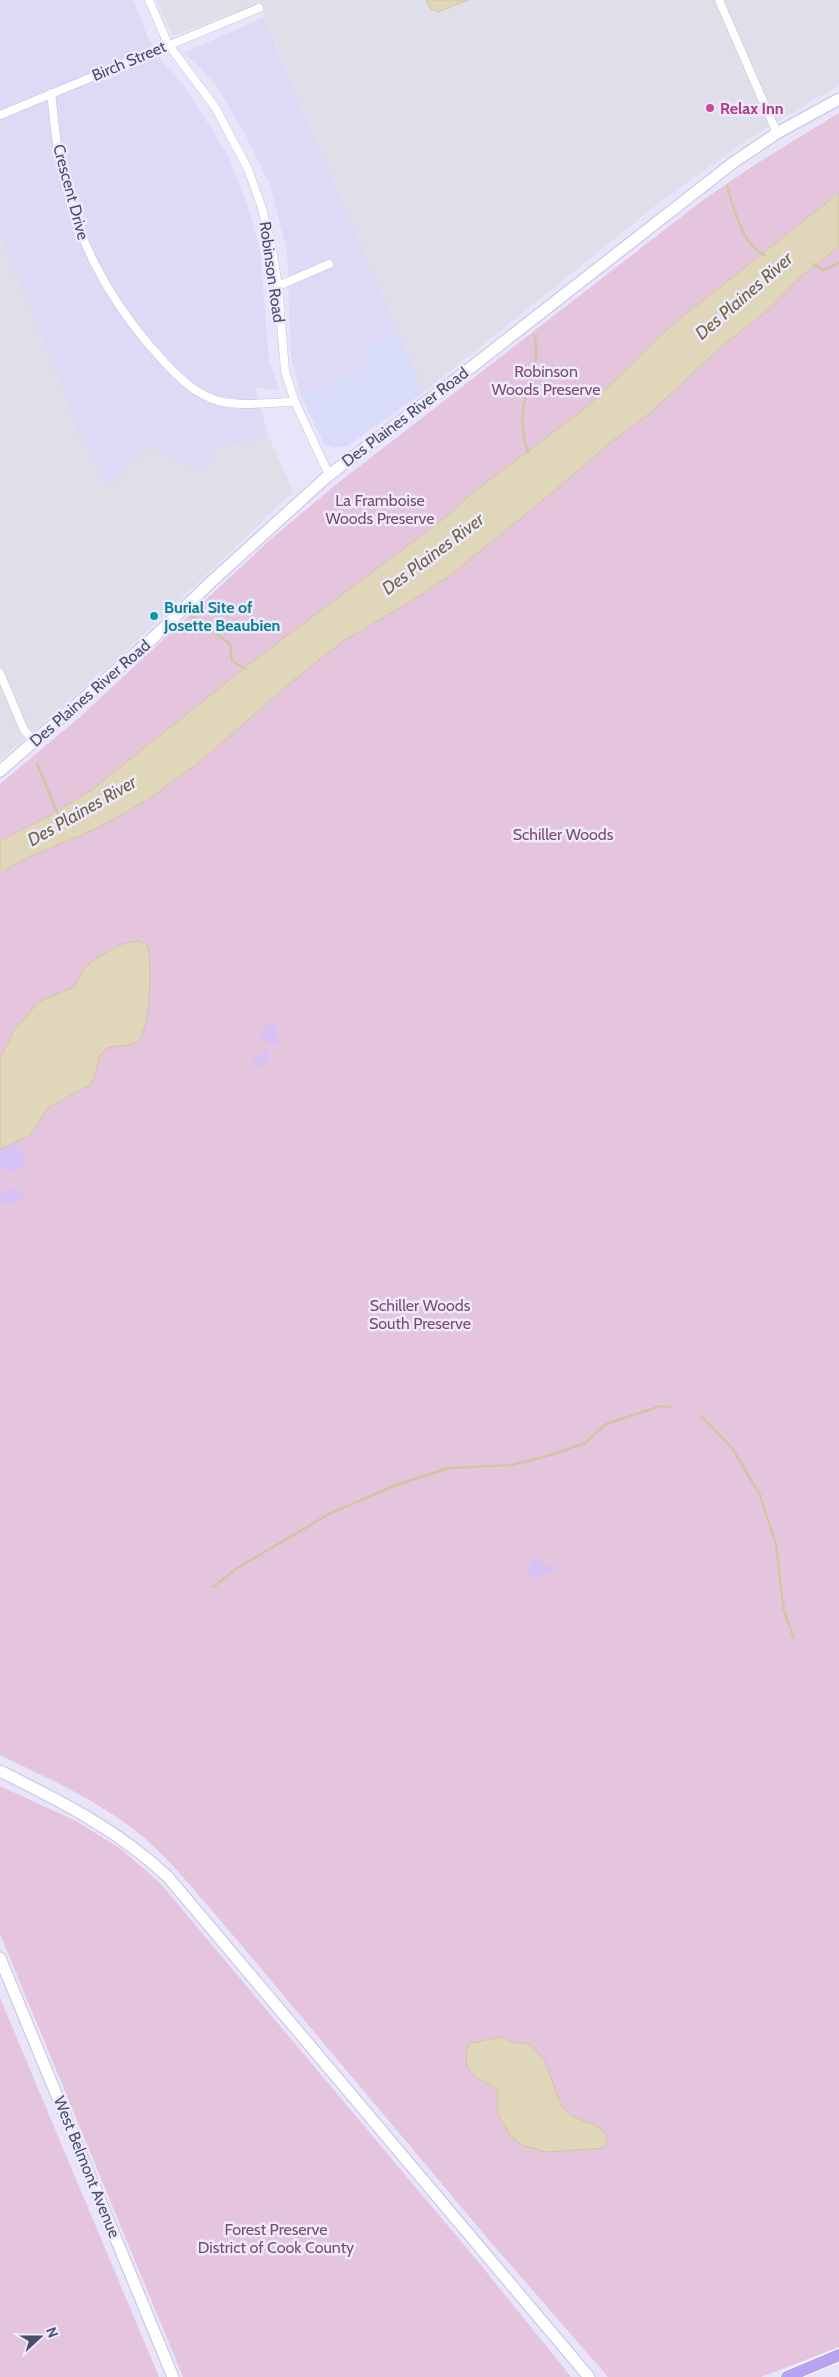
<svg xmlns="http://www.w3.org/2000/svg" width="839" height="2377" font-family="Cabin,sans-serif">
<style>
.residential{fill:#ded9f5}
.commercial{fill:#d9dcf8}
.industrial{fill:#dfdee9}
.green{fill:#e5c4de}
.sand{fill:#d6c2f5}
.water{fill:#e0d7bb;stroke:#d1c6a2}
.lines{fill:none;stroke-linecap:round;stroke-linejoin:round}
.stream{stroke:#d1c6a2;stroke-width:2.5}
.minor-casing{stroke:#c3c1dc;stroke-width:9}
.secondary-casing{stroke:#c4c2e3;stroke-width:13}
.primary-casing{stroke:#fff;stroke-width:14}
.minor{stroke:#fff;stroke-width:8}
.secondary{stroke:#fff;stroke-width:11}
.primary{stroke:#b6a3f1;stroke-width:12}
.hotel-dot{fill:#d1479c;stroke:#eeeafd;stroke-width:2}
.culture-dot{fill:#0f9aa8;stroke:#eeeafd;stroke-width:2}
.labels{text-anchor:middle;dominant-baseline:central;stroke-width:5;stroke-linejoin:round;paint-order:stroke}
.street-label{font-size:16px;fill:#4d4e6e;stroke:#eeeafd}
.hotel-label{font-size:16px;font-weight:bold;fill:#b23c85;stroke:#eeeafd;text-anchor:start}
.park-label{font-size:16px;fill:#7e4c6e;stroke:#eeeafd}
.culture-label{font-size:16px;font-weight:bold;fill:#0d838f;stroke:#eeeafd;text-anchor:start}
.water-label{font-size:18px;font-style:italic;fill:#726842;stroke:#eeeafd}
</style>
<rect width="100%" height="100%" fill="#e9e4f9"/>
<g class="residential">
<polygon points="0,0 133,0 149,40 164,64 185,87 229,157 252,219 260,251 269,360 279,390 255,387 269,438 216,448 205,472 146,447 107,488 75,426 59,379 0,236"/>
<polygon points="264,17 399,333 363,349 370,367 302,398 291,358 287,250 270,185 246,136 216,86 200,67 184,53"/>
</g>
<polygon class="commercial" points="399,333 424,392 349,445 333,448 324,444 302,398 370,367 363,349"/>
<g class="industrial">
<polygon points="157,0 839,0 839,85 754,135 665,198 424,392 259,3 173,36"/>
<polygon points="0,236 59,379 75,426 106,487 146,446 205,472 216,448 269,438 293,492 128,649 0,760"/>
</g>
<g class="green">
<polygon points="839,113 839,193 672,325 587,407 477,490 441,521 252,662 90,791 49,816 0,841 0,784 80,717 272,538 338,483 703,200 756,164"/>
<path d="M839,246v2101l-78,30h-153l-119,-137 -279,-332c-23,-26 -46,-55 -74,-77 -41,-32 -89,-53 -136,-76v-882l27,-15 71,-30 49,-28 54,-39 89,-78 53,-42 70,-41 35,-23 105,-85 59,-51 38,-28 71,-66 48,-38 30,-31z"/>
<polygon points="0,1786 76,1821 121,1849 160,1883 480,2264 571,2377 183,2377 0,1934"/>
<polygon points="0,1998 159,2377 0,2377"/>
</g>
<g class="sand">
<polygon points="271,1022 275,1025 279,1039 276,1046 259,1038 266,1025"/>
<polygon points="266,1049 270,1052 267,1063 260,1067 253,1066 253,1060"/>
<path d="M9,1144c12,3 18,12 14,23 -8,8 -15,4 -23,-1v-17z"/>
<polygon points="11,1187 23,1192 24,1196 13,1203 0,1203 0,1192 6,1194 8,1188"/>
<polygon points="539,1557 543,1566 552,1565 555,1570 534,1579 530,1575 529,1566"/>
</g>
<g class="water">
<polygon points="426,0 468,0 438,12 430,8"/>
<polygon points="839,193 839,246 799,278 769,309 721,347 650,413 612,441 553,492 448,577 413,600 343,641 290,683 201,761 147,800 98,828 27,858 0,873 0,841 49,816 90,791 252,662 441,521 476,490 587,407 672,325"/>
<path d="M137,941l10,3c6,15 3,83 -8,96 -8,8 -24,4 -34,9l-6,9 -4,19 -5,8 -41,22 -20,29 -29,13v-91l15,-29 25,-28 34,-14 12,-21 12,-9 24,-13z"/>
<path d="M501,2037l13,6h11l8,4 11,13 18,47 10,9 26,11 6,5 4,8 -5,8 -56,4 -23,-6 -14,-10 -12,-22 -1,-24c-12,-11 -31,-12 -31,-33 0,-6 1,-10 5,-14z"/>
</g>
<g class="lines">
<g class="stream">
<path d="M727,186c7,23 15,58 37,69"/>
<polyline points="813,264 823,270 839,263"/>
<path d="M528,453c-7,-18 -7,-43 -1,-61 6,-20 13,-36 7,-57"/>
<polyline points="192,616 230,644 232,661 246,669"/>
<polyline points="37,763 58,815"/>
<polyline points="701,1416 732,1448 760,1495 776,1545 784,1611 794,1638"/>
<polyline points="213,1587 239,1567 329,1514 396,1485 449,1468 512,1465 554,1454 585,1443 606,1424 661,1406 671,1407"/>
</g>
<g class="minor-casing">
<g id="minor">
<polyline points="149,0 168,44 215,107 248,169 262,208 271,244 278,286 285,371 295,402 329,475"/>
<polyline points="719,0 777,133"/>
<path d="M51,93c3,22 4,43 8,64 13,75 49,143 100,199 15,17 36,39 60,45 23,6 52,1 76,1"/>
<polyline points="0,115 259,8"/>
<polyline points="278,286 329,264"/>
<polyline points="0,673 24,730 35,742"/>
</g>
</g>
<g class="secondary-casing">
<g id="secondary">
<polyline points="0,771 153,638 213,580 329,475 446,387 734,162 777,133 839,99"/>
<path d="M0,1771c62,31 117,58 168,106l421,500"/>
<polyline points="0,1958 173,2377"/>
</g>
</g>
<g class="primary-casing">
<polyline id="primary" points="787,2377 839,2355"/>
</g>
<use href="#minor" class="minor"/>
<use href="#secondary" class="secondary"/>
<use href="#primary" class="primary"/>
</g>
<circle class="hotel-dot" cx="710" cy="108" r="5"/>
<circle class="culture-dot" cx="154" cy="616" r="5"/>
<g class="labels">
<g class="street-label">
<text transform="translate(129 61) rotate(-23)">Birch Street</text>
<text transform="translate(71 192) rotate(75)">Crescent Drive</text>
<text transform="translate(272 272) rotate(82)">Robinson Road</text>
<text transform="translate(405 417) rotate(-37)">Des Plaines River Road</text>
<text transform="translate(90 693) rotate(-41)">Des Plaines River Road</text>
<text transform="translate(87 2167) rotate(68)">West Belmont Avenue</text>
</g>
<g class="hotel-label">
<text x="720" y="108">Relax Inn</text>
</g>
<g class="park-label">
<text x="546" y="371">Robinson<tspan x="546" dy="18">Woods Preserve</tspan></text>
<text x="380" y="500">La Framboise<tspan x="380" dy="18">Woods Preserve</tspan></text>
<text x="563" y="834">Schiller Woods</text>
<text x="420" y="1305">Schiller Woods<tspan x="420" dy="18">South Preserve</tspan></text>
<text x="276" y="2229">Forest Preserve<tspan x="276" dy="18">District of Cook County</tspan></text>
</g>
<g class="culture-label">
<text x="164" y="607">Burial Site of<tspan x="164" dy="18">Josette Beaubien</tspan></text>
</g>
<g class="water-label">
<text transform="translate(744 296) rotate(-41)">Des Plaines River</text>
<text transform="translate(433 554) rotate(-37)">Des Plaines River</text>
<text transform="translate(82 811) rotate(-30)">Des Plaines River</text>
</g>
</g>
<g transform="translate(40 2337) rotate(69)" stroke="#eeeafd" stroke-width="4" paint-order="stroke">
<path d="M0-4L9 19L0 12L-9 19Z" fill="#4d4e6e"/>
<text y="-8" font-size="14" font-weight="bold" text-anchor="middle" fill="#4d4e6e">N</text>
</g>
</svg>
